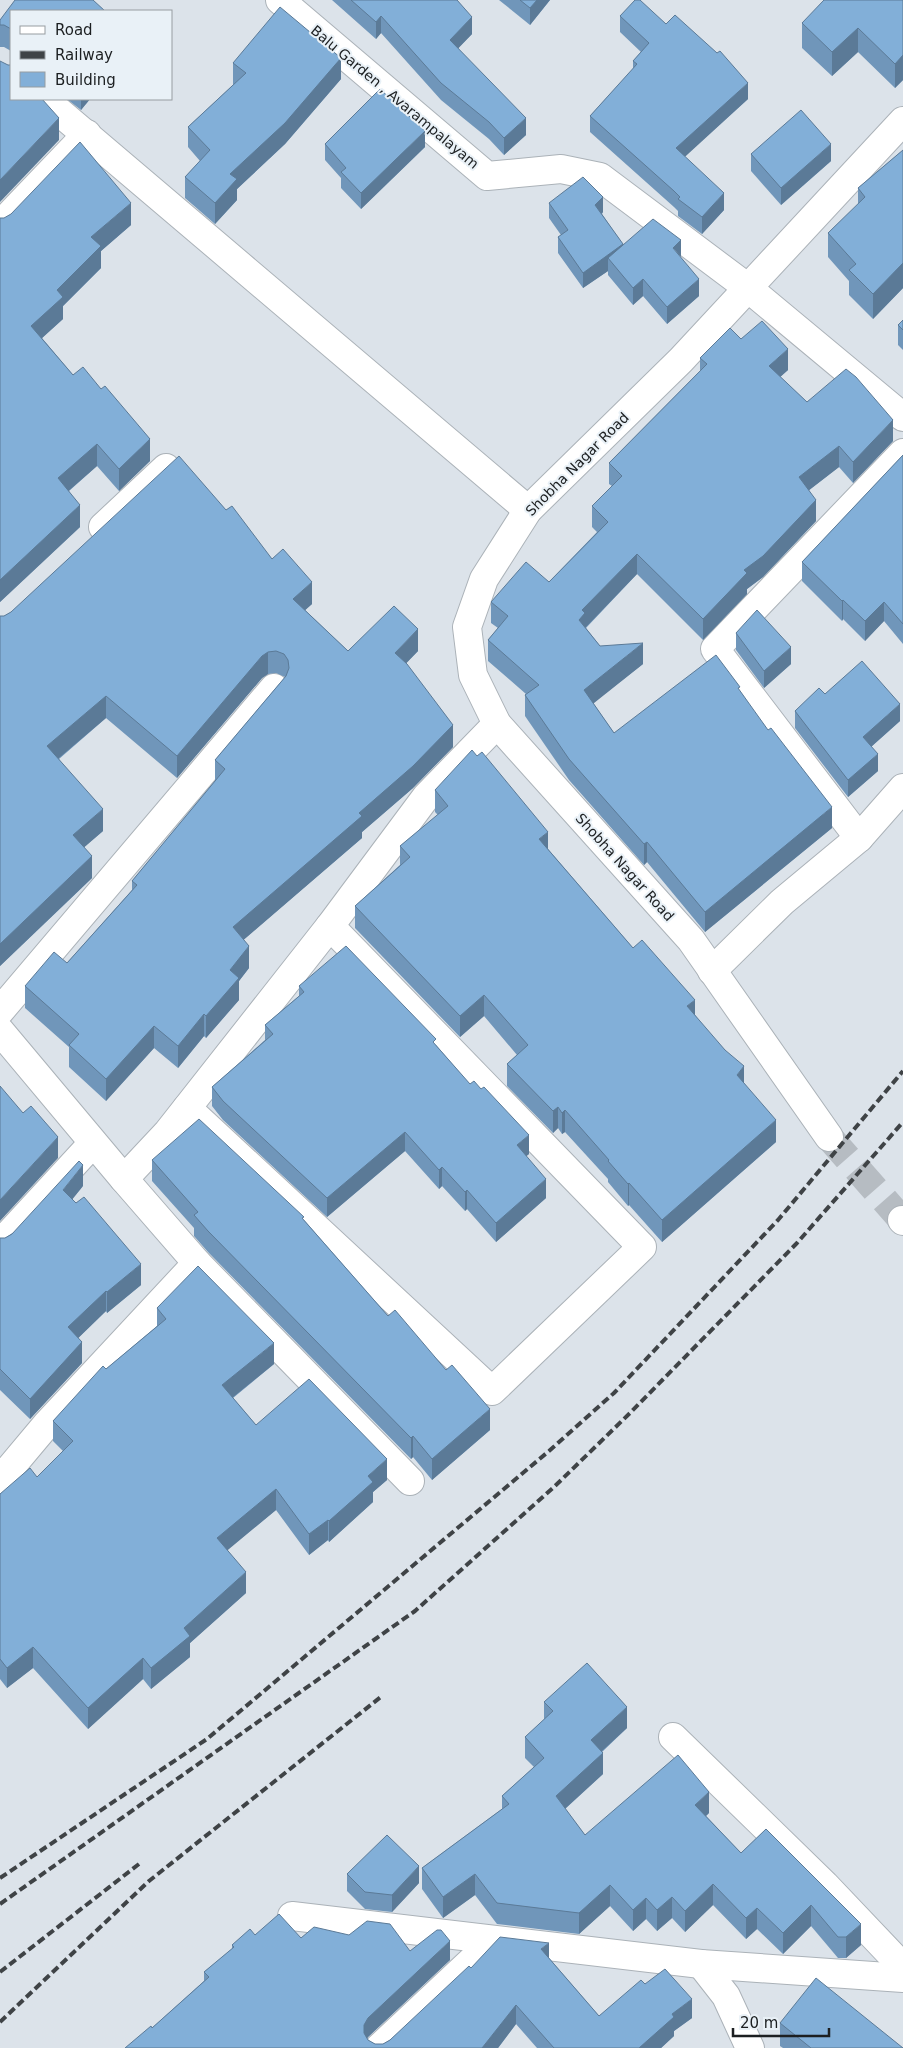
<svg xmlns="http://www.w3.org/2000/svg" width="903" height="2048" font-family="'DejaVu Sans',sans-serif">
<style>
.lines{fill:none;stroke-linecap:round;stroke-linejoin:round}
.secondary-tunnel{stroke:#b6bcc2;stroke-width:28;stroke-dasharray:28 14;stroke-linecap:butt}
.street-casing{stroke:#abb2b8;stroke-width:30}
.secondary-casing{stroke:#abb2b8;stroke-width:30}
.street{stroke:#fff;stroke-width:28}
.secondary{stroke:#fff;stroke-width:28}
.rail{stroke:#3f4346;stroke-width:4;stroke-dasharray:8 4;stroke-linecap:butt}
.wall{fill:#7096ba}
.shaded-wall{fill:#5b7a97}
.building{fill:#82afd8;stroke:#5b7a97}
.labels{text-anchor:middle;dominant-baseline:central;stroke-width:4;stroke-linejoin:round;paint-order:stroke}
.street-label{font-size:14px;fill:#1c1f21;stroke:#e9f1f7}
</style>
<rect width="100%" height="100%" fill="#dce3ea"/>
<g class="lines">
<polyline class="secondary-tunnel" points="829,1137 902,1220"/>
<g class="street-casing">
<g id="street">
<polyline points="280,0 487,176 561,169 600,177 748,288 903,417"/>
<polyline points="44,99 528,510"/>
<polyline points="0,225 87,134"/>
<polyline points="103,527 166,468"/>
<polyline points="859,838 715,649 903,453"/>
<polyline points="712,971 782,902 859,838 903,788"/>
<polyline points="0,1011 274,688"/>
<polyline points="0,1031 124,1179 168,1132 330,926 426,797 497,724"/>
<polyline points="187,1108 492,1391 642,1247 330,926"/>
<polyline points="0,1244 93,1143"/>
<polyline points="197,1263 410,1481"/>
<polyline points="0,1480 47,1424 197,1263 124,1179"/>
<polyline points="673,1737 825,1885 903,1967"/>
<polyline points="292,1916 701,1964 903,1978"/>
<polyline points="701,1964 726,1996 750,2048"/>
<polyline points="379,2048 493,1941"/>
</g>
</g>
<g class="secondary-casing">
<g id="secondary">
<polyline points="829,1137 691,940 497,724 473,675 467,627 484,579 528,510 681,360 903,121"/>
<polyline points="902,1220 903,1221"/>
</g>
</g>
<use href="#street" class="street"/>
<use href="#secondary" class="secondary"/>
<g class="rail">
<polyline points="0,1878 207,1739 549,1451 614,1393 778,1220 903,1071"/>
<polyline points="0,1904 415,1611 554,1487 630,1413 797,1243 903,1122"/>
<polyline points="0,1972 139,1864"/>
<polyline points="0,2022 149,1881 382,1696"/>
</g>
</g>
<g class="wall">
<polygon points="332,0 457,0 472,34 458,48 526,135 504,155 489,139 441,100 381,33 376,39"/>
<polygon points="499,0 550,0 530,25"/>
<polygon points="903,0 903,80 895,88 858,52 832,76 802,48 802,23"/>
<polygon points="11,11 11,51 4,47 0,47 0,20"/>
<polygon points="620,16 748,99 684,157 724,210 702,234 678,216 678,211 674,207 590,132 590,116 633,69 633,61 641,52 620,32"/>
<polygon points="233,63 341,79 285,144 237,189 237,200 215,224 185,198 185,177 200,161 188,147 188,127 234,84 233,84"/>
<polygon points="67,99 90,99 81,110"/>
<polygon points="325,144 425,147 361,209 341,188 341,178 325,160"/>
<polygon points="903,150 903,288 873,319 849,295 849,281 828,257 828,233 858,205 858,188"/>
<polygon points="751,154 831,161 781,205 751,171"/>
<polygon points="549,203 603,212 602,214 623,245 680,257 699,296 667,324 643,296 633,305 608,275 608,271 583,288 558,253 558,237 561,235 549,218"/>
<polygon points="0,218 131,225 101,251 101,268 63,306 63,319 42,338 73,375 150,461 119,491 97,466 69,491 80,527 0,602"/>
<polygon points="903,320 903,350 898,345 898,325"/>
<polygon points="741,339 788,370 780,377 807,402 893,441 853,483 839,467 809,490 816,521 763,577 747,589 747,594 703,640 637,574 586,628 600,646 643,664 593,703 614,733 740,691 832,828 705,932 647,862 644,865 569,780 525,716 525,695 526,694 488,661 488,640 498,628 491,623 491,602 549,582 597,532 592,527 592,506 612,486 609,484 609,463 700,371 700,358"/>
<polygon points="903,455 903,644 884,621 865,641 843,619 842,621 802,581 802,562"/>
<polygon points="226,510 272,559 312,604 305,610 348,651 418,651 406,663 453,747 413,788 362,832 362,838 243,940 249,968 239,981 239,1000 206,1038 204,1036 178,1068 154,1048 106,1101 69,1067 69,1047 25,1008 25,986 67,963 132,890 132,881 215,781 215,760 285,677 276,673 268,674 262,678 177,778 106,718 59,759 103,831 84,847 92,878 0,966 0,616 4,616"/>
<polygon points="736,633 791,664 764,688 736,650"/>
<polygon points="825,694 900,721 871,747 878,771 848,797 795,728 795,711"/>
<polygon points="435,790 548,849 633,948 695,1015 744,1084 776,1142 662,1242 629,1205 628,1206 608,1182 608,1179 565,1132 562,1134 558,1128 553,1133 507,1086 507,1064 517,1055 484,1016 460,1037 355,928 355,906 400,865 400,846 438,815 435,812"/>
<polygon points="299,986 436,1045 529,1154 526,1156 546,1198 496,1242 467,1209 465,1211 442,1186 439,1189 405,1151 327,1217 223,1120 212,1106 212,1087 265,1040 265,1025 299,996"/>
<polygon points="152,1160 304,1220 388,1316 490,1430 432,1480 413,1457 411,1459 208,1252 194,1236 194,1228 152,1181"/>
<polygon points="83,1186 72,1199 141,1285 107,1313 106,1311 78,1338 82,1363 30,1419 0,1390 0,1238 5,1238"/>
<polygon points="157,1308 274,1364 233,1398 256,1425 387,1480 373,1492 373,1502 329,1542 328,1540 309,1555 276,1510 227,1550 246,1593 190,1643 190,1657 151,1689 143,1679 88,1729 33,1668 7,1688 0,1679 0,1494 37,1477 63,1451 53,1441 53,1421 106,1369 157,1326"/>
<polygon points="544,1702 627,1728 602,1752 603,1774 565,1809 585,1835 709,1813 706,1816 741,1853 766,1829 861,1945 846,1958 838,1958 811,1926 783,1954 757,1929 746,1939 713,1905 685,1932 672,1918 657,1931 646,1919 633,1931 610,1906 579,1934 497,1924 475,1895 443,1918 422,1889 422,1868 502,1809 502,1796 534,1767 525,1758 525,1737 544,1720"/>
<polygon points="347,1874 419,1883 392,1912 365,1909 347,1891"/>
<polygon points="255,1935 301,1938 410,1951 450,1960 368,2037 367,2038 368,2040 375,2044 383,2044 390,2040 471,1968 549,1958 599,2016 645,1984 692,2018 674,2031 674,2036 661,2048 537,2048 516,2024 498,2048 125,2048 152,2028 204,1981 204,1972 232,1949 232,1945"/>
<polygon points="780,2023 903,2048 783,2048 780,2046"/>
</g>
<g class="shaded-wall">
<polygon points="537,0 550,0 530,25 530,8"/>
<polygon points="381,16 381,33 376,39 376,22"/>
<polygon points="472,17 472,34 450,57 450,40"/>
<polygon points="858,28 858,52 832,76 832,52"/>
<polygon points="903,55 903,80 895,88 895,64"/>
<polygon points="341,58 341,79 285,144 237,189 237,200 215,224 215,203 230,174"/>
<polygon points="748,83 748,99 676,165 676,148"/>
<polygon points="81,99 90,99 81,110"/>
<polygon points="59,118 59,140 0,202 0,180"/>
<polygon points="526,118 526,135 504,155 504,138"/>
<polygon points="425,131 425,147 361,209 361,193"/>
<polygon points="831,144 831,161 781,205 781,188"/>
<polygon points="724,193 724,210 702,234 702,217"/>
<polygon points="603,197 603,212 595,220 595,205"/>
<polygon points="131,203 131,225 101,251 101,268 63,306 63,319 31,348 31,326 57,290 91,237"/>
<polygon points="681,240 681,257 673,248"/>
<polygon points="623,244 623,259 608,258 608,271 583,288 583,273"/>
<polygon points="903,263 903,288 873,319 873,294"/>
<polygon points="643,279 643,296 633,305 633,288"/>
<polygon points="699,279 699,296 667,324 667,307"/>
<polygon points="788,349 788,370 769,387 769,366"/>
<polygon points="893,420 893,441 853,483 853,462"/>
<polygon points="150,439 150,461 119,491 119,469"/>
<polygon points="97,444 97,466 58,500 58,478"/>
<polygon points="839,446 839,467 799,498 799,477"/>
<polygon points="816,500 816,521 763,577 747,589 747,594 703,640 703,619 744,570"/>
<polygon points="80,505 80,527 0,602 0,580"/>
<polygon points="637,554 637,574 585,628 579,620 582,610"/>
<polygon points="312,582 312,604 293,621 293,599"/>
<polygon points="843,600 843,619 842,621 842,601"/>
<polygon points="884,602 884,621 865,641 865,621"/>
<polygon points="418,629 418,651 395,675 395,653"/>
<polygon points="643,643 643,664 584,711 584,690"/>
<polygon points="791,647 791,664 764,688 764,671"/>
<polygon points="268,652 268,674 262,678 177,778 177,756 262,656"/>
<polygon points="106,696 106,718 47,768 47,746"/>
<polygon points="900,704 900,721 863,754 863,737"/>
<polygon points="453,725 453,747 413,788 362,832 362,838 233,949 233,927 359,813"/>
<polygon points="878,754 878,771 848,797 848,780"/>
<polygon points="832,807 832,828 705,932 705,912"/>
<polygon points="103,809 103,831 73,857 73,835"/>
<polygon points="548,832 548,854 539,839"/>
<polygon points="647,842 647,862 644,865 644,844"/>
<polygon points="92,856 92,878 0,966 0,944"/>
<polygon points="249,946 249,968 239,981 239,1000 206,1038 206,1016 230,970"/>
<polygon points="484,995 484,1016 460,1037 460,1016"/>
<polygon points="695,1000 695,1021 687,1006"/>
<polygon points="204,1014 204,1036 178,1068 178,1046"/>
<polygon points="154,1026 154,1048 106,1101 106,1079"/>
<polygon points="744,1066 744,1087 737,1075"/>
<polygon points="558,1107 558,1128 553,1133 553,1111"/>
<polygon points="565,1110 565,1132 562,1134 562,1113"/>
<polygon points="776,1120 776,1142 662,1242 662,1220"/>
<polygon points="405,1132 405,1151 327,1217 327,1198"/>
<polygon points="529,1135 529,1154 517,1164 517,1145"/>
<polygon points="58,1137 58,1158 0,1221 0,1200"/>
<polygon points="83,1165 83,1186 63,1211 63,1190"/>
<polygon points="442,1167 442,1186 439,1189 439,1170"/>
<polygon points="546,1179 546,1198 496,1242 496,1223"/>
<polygon points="629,1183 629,1205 628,1206 628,1184"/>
<polygon points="467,1190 467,1209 465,1211 465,1192"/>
<polygon points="141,1264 141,1285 107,1313 107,1292"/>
<polygon points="106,1291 106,1311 68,1348 68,1327"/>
<polygon points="82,1342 82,1363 30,1419 30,1399"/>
<polygon points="274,1343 274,1364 222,1406 222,1385"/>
<polygon points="490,1409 490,1430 432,1480 432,1459"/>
<polygon points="413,1436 413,1457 411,1459 411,1438"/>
<polygon points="387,1459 387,1480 373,1492 373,1502 329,1542 329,1521 368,1476"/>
<polygon points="276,1489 276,1510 217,1559 217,1538"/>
<polygon points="328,1520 328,1540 309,1555 309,1534"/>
<polygon points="246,1572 246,1593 190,1643 190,1657 151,1689 151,1668 184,1628"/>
<polygon points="33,1647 33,1668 7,1688 7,1668"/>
<polygon points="143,1658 143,1679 88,1729 88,1708"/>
<polygon points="627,1707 627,1728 591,1761 591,1740"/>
<polygon points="603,1753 603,1774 556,1817 556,1796"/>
<polygon points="709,1792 709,1813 695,1826 695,1805"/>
<polygon points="419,1866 419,1883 392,1912 392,1895"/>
<polygon points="475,1874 475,1895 443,1918 443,1897"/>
<polygon points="713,1884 713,1905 685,1932 685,1911"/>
<polygon points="610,1885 610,1906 579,1934 579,1913"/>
<polygon points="672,1897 672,1918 657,1931 657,1910"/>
<polygon points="646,1898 646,1919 633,1931 633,1910"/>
<polygon points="811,1905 811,1926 783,1954 783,1933"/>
<polygon points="757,1908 757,1929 746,1939 746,1918"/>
<polygon points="861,1924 861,1945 846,1958 846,1937"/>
<polygon points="450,1941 450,1960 368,2037 364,2044 364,2025 368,2018"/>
<polygon points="549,1943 549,1962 541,1949"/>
<polygon points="692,1999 692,2018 674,2031 674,2036 661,2048 639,2048 672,2014"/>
<polygon points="516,2005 516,2024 498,2048 482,2048"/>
</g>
<g class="building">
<polygon points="15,0 93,0 105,11 11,11 11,29 4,25 0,25 0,20"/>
<polygon points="351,0 457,0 472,17 450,40 526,118 504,138 489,122 441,83 381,16 376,22"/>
<polygon points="520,0 537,0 530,8"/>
<polygon points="635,0 640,0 666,24 675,15 717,53 720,51 748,83 676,148 724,193 702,217 678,199 680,197 674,191 590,116 637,64 633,61 649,43 620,16"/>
<polygon points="824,0 903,0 903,55 895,64 858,28 832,52 802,23"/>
<polygon points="280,7 341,58 285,123 230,174 237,179 215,203 185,177 210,150 188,127 246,73 233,63"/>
<polygon points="0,61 8,65 11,65 11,99 42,99 59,118 0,180"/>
<polygon points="380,89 425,131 361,193 341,172 346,168 325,144"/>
<polygon points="801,110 831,144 781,188 751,154"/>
<polygon points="80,142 131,203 91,237 101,246 57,290 63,297 31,326 73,375 83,367 101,389 105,386 150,439 119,469 97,444 58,478 80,505 0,580 0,218 4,218 11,214"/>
<polygon points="903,150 903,263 873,294 849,270 856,264 828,233 865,197 858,188"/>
<polygon points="583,177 603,197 595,205 623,244 583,273 558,237 568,230 549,203"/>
<polygon points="653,219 681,240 673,248 699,279 667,307 643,279 633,288 608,258"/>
<polygon points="903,320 903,330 898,325"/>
<polygon points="762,321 788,349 769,366 807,402 846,369 856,377 893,420 853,462 839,446 799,477 816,500 763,556 744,570 747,573 703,619 637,554 582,610 585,613 579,620 600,646 643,643 584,690 614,733 716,655 740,687 738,688 768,730 771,728 832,807 705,912 647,842 644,844 569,759 525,695 539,685 488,640 508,616 491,602 526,562 549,582 608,522 592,506 622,476 609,463 707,364 700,358 730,328 741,339"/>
<polygon points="903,455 903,624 884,602 865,621 843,600 842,601 802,562"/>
<polygon points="179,456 226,510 232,506 272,559 283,549 312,582 293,599 348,651 394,606 418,629 395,653 407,664 453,725 413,766 359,813 362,816 233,927 249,946 230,970 239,978 206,1016 204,1014 178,1046 154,1026 106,1079 69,1045 79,1034 25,986 54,952 67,963 137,885 132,881 225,769 215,760 286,676 289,668 288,660 284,654 276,651 268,652 262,656 177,756 106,696 47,746 103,809 73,835 92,856 0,944 0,616 4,616 11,612"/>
<polygon points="757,610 791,647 764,671 736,633"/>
<polygon points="862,661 900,704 863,737 878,754 848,780 795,711 819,688 825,694"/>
<polygon points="472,750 477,756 482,752 548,832 539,839 633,948 642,940 695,1000 687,1006 725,1050 744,1066 737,1075 776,1120 662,1220 629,1183 628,1184 608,1161 609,1160 565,1110 562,1113 558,1107 553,1111 507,1064 528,1045 484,995 460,1016 355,906 410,857 400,846 448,806 435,790"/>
<polygon points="346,946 436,1039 433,1042 470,1084 474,1081 481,1089 484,1087 529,1135 517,1145 546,1179 496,1223 467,1190 465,1192 442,1167 439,1170 405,1132 327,1198 223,1101 212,1087 273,1034 265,1025 304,992 299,986"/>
<polygon points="0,1086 23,1113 31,1106 58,1137 0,1200"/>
<polygon points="199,1119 304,1217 302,1218 388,1316 395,1310 446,1370 452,1365 490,1409 432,1459 413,1436 411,1438 208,1231 194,1215 198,1212 152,1160"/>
<polygon points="79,1161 83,1165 63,1190 76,1203 84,1197 141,1264 107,1292 106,1291 68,1327 82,1342 30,1399 0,1369 0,1238 5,1238 12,1234"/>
<polygon points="198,1266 274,1343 222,1385 256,1425 309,1379 387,1459 368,1476 373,1482 329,1521 328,1520 309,1534 276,1489 217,1538 246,1572 184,1628 190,1636 151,1668 143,1658 88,1708 33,1647 7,1668 0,1659 0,1494 30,1468 37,1477 73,1441 53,1421 103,1366 106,1369 166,1319 157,1308"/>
<polygon points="587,1663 627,1707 591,1740 603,1753 556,1796 585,1835 678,1755 709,1792 695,1805 741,1853 766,1829 861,1924 846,1937 838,1937 811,1905 783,1933 757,1908 746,1918 713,1884 685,1911 672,1897 657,1910 646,1898 633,1910 610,1885 579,1913 497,1903 475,1874 443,1897 422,1868 509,1804 502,1796 544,1758 525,1737 553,1711 544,1702"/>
<polygon points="387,1835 419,1866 392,1895 365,1892 347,1874"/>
<polygon points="279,1914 301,1938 314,1927 349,1935 367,1921 390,1924 410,1951 437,1930 441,1930 450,1941 368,2018 364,2025 364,2033 368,2040 375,2044 383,2044 390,2040 469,1966 471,1968 500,1937 549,1943 541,1949 599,2016 641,1980 645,1984 665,1969 692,1999 672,2014 674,2017 639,2048 554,2048 516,2005 482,2048 125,2048 151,2026 152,2028 209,1977 204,1972 234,1947 232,1945 250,1929 255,1935"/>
<polygon points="816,1978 903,2048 811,2048 780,2023"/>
</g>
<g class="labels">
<g class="street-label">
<text transform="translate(395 97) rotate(40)">Balu Garden , Avarampalayam</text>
<text transform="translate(577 464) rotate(-45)">Shobha Nagar Road</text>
<text transform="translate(625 867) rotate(48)">Shobha Nagar Road</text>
</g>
</g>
<rect x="10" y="10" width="162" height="90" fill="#e9f1f7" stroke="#979da1"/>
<rect x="20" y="26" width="25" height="8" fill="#ffffff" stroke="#979da1"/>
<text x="55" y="35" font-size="15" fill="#1c1f21">Road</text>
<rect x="20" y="51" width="25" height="8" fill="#3f4346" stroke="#979da1"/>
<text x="55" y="60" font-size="15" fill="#1c1f21">Railway</text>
<rect x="20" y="72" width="25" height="15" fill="#82afd8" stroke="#979da1"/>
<text x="55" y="85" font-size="15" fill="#1c1f21">Building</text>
<path d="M733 2028v8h96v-8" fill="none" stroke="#1c1f21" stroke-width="2.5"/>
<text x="740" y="2028" font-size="15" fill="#1c1f21" stroke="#e9f1f7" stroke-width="4" paint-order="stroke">20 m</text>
</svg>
